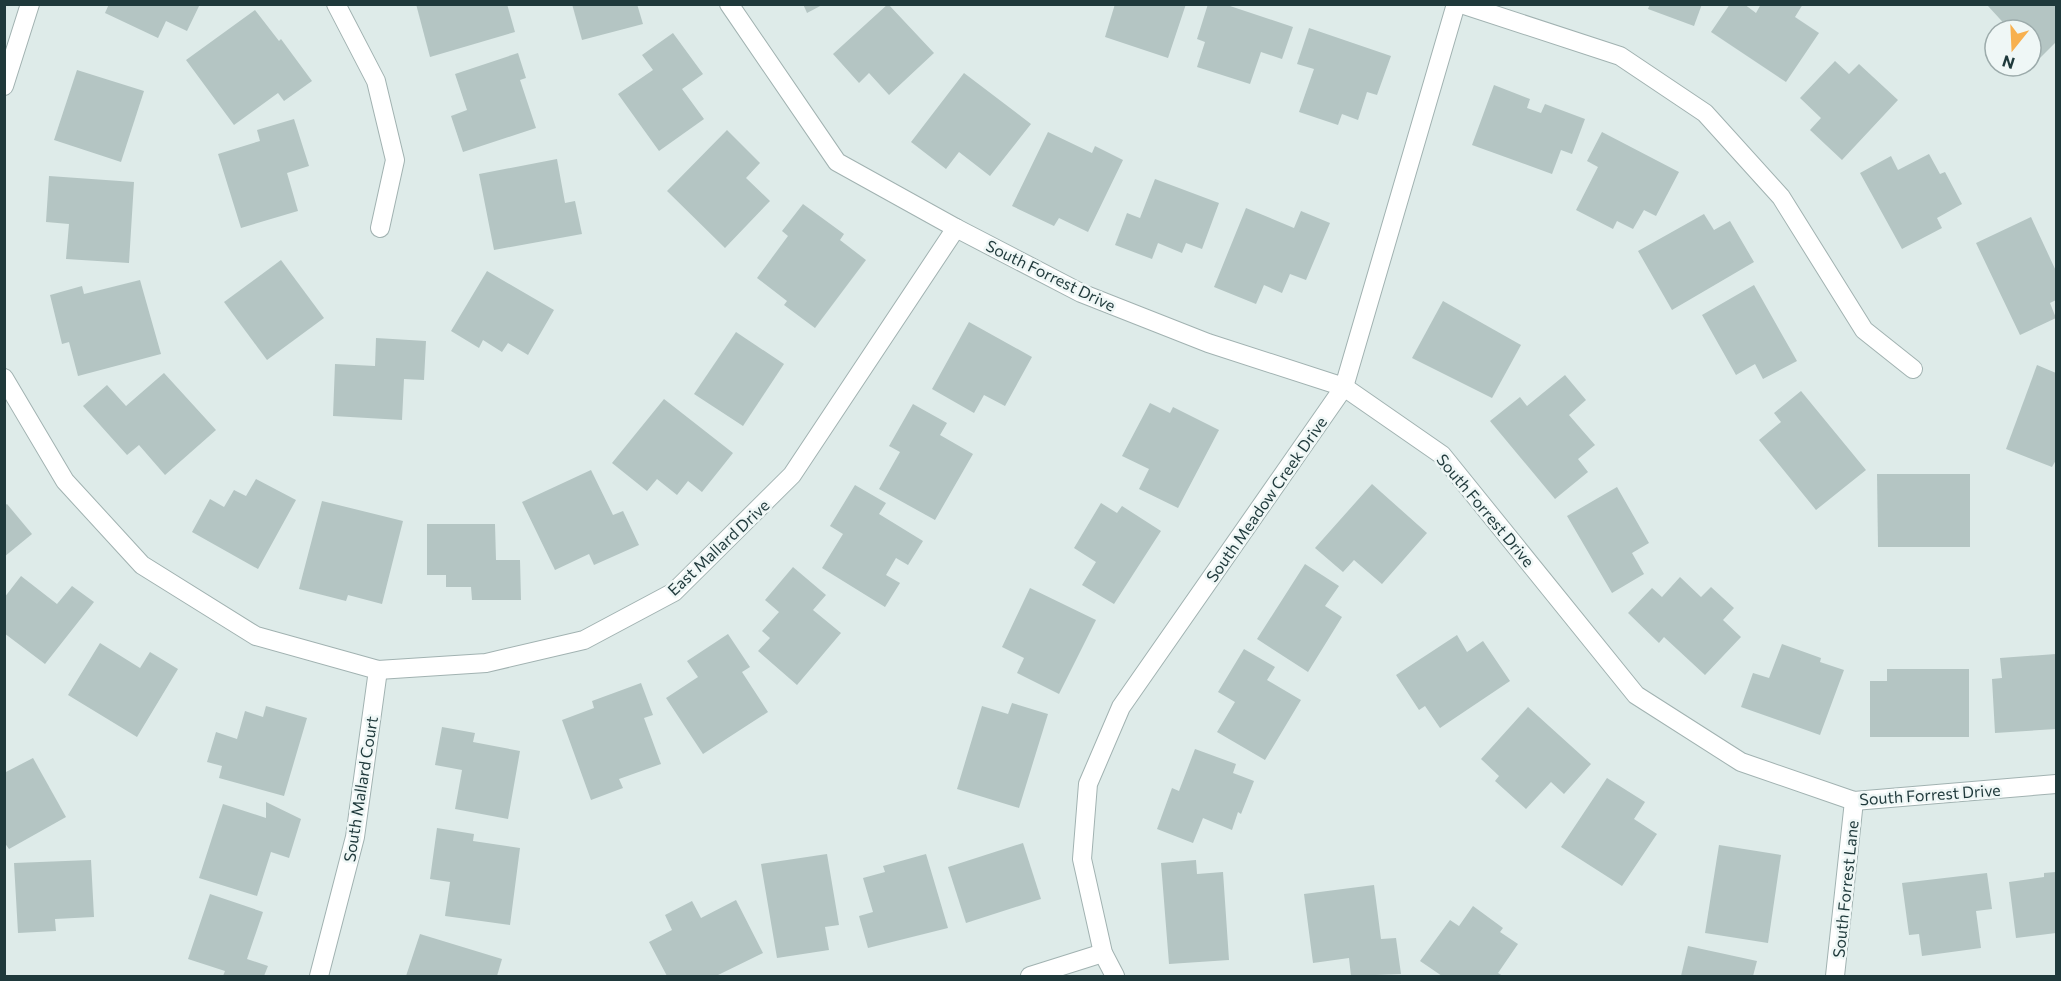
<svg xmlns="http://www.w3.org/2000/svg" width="2061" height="981" font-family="Commissioner,sans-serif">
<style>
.building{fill:#b4c5c3}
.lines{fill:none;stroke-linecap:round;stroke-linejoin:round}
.minor-casing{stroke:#a1b2b1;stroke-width:20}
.minor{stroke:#fff;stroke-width:18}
.labels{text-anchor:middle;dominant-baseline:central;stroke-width:5;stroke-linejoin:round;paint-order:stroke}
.street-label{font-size:16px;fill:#1f393b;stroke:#eff7f6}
</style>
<rect width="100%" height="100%" fill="#deebe9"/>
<g class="building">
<polygon points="109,4 200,4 187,31 166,21 158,38 105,13"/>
<polygon points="416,4 507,4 515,32 430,57"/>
<polygon points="572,4 637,4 643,24 582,40"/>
<polygon points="803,4 824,4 807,13"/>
<polygon points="888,4 934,53 889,95 869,73 859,83 833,54"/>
<polygon points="1115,4 1186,4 1168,58 1105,37"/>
<polygon points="1208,4 1224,4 1293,27 1282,59 1261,52 1250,84 1197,67 1205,42 1197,39"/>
<polygon points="1650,4 1702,4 1694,26 1648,9"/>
<polygon points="1730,4 1744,4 1756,13 1761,4 1803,4 1795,17 1819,33 1786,82 1711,32"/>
<polygon points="1989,4 2056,4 2056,42 2038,60 2031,52 2031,30 2010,30 1988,6"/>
<polygon points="255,10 279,41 281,39 312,81 284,101 278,93 234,125 186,60"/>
<polygon points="1309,28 1391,56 1377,95 1367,92 1358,120 1342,114 1338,125 1299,112 1314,69 1297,64"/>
<polygon points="673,33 703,74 682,89 704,119 659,151 618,94 653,70 642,55"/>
<polygon points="518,53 526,78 520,80 536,128 463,152 451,116 467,110 455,74"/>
<polygon points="1835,61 1849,74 1859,64 1898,100 1842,160 1810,130 1821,118 1800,98"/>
<polygon points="77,70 144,91 121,162 54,140"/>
<polygon points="964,73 1031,124 990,176 959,152 946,169 911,142"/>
<polygon points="1494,85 1530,99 1527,108 1541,113 1545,104 1585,119 1572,154 1561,150 1552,174 1472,145"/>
<polygon points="294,119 309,166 287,173 298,211 241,228 218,154 260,141 257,130"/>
<polygon points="727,130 760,163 746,178 770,201 725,248 667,191"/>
<polygon points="1048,132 1092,153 1095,146 1123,160 1088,232 1059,218 1054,226 1012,206"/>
<polygon points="1602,132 1679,172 1656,216 1644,210 1633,229 1617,221 1613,229 1576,210 1598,167 1587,161"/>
<polygon points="1929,154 1940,174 1945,172 1962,204 1937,218 1942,228 1902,249 1860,173 1891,156 1898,170"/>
<polygon points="557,159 565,203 575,201 582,234 494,250 479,174"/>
<polygon points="49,176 134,182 129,263 66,259 69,224 46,222"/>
<polygon points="1155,179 1219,203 1202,249 1186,243 1182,253 1158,243 1152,259 1115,245 1127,213 1140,218"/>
<polygon points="803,204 844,234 840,240 866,260 815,328 784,305 787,301 757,278 788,236 782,231"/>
<polygon points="1246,208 1294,228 1301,211 1330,223 1306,280 1290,274 1282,293 1264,285 1256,304 1214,287"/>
<polygon points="1704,214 1714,230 1730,221 1754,262 1672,310 1638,251"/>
<polygon points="2031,217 2056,271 2056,300 2050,303 2056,318 2020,335 1976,243"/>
<polygon points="281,260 324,318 267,360 224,302"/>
<polygon points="487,271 554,310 528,355 508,343 502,352 483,340 479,348 451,331"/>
<polygon points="140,280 161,354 78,376 69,342 62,344 50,295 82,286 84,294"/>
<polygon points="1754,285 1797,361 1763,379 1755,364 1736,375 1702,315"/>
<polygon points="1443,301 1521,345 1492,398 1412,358"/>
<polygon points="969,322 1032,357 1005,406 984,395 974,413 932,389"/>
<polygon points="736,332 784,364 743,426 694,394"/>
<polygon points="376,338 426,341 424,380 404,379 402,420 333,416 335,364 375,366"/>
<polygon points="2037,365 2056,373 2056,460 2052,467 2006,449"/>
<polygon points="164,373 216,430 165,475 139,445 127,455 83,406 107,385 126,406"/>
<polygon points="1565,375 1586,400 1569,415 1595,445 1578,459 1588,472 1555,499 1490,421 1520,397 1527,406"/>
<polygon points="1801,391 1866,470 1816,510 1759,440 1781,422 1774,413"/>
<polygon points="664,399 733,453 702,492 688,481 677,495 657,479 647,491 612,463"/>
<polygon points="1150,403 1170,413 1173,407 1219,430 1178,508 1139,489 1149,469 1122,456"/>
<polygon points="913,404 947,423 940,435 973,454 935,520 879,489 900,452 889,446"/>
<polygon points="591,470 613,515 623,511 639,545 594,565 589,554 555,570 522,502"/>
<polygon points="1877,474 1970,474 1970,547 1878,547"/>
<polygon points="256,479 296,500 258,569 192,532 210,499 224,507 234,490 246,496"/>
<polygon points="1372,484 1427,533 1382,584 1354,560 1343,572 1315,548"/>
<polygon points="855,485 886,503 879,514 923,541 908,565 896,558 886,575 900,583 885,607 822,568 843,534 830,526"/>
<polygon points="1617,487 1649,543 1632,553 1644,574 1612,593 1567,516"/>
<polygon points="322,501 403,521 382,604 348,595 346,601 299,589"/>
<polygon points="1101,503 1117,513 1122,506 1161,531 1114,604 1082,585 1096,562 1074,548"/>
<polygon points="7,504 32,534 4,557 4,506"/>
<polygon points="427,524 495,524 496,560 520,560 521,600 472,600 471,587 446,587 446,575 427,575"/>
<polygon points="1305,564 1339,586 1325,606 1342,617 1308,672 1257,639"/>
<polygon points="793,567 826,595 813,610 841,633 797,685 758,651 770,638 762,631 779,612 765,600"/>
<polygon points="21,576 57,604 72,586 94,602 45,664 4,633 4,598"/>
<polygon points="1680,577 1701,597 1711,587 1734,608 1723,620 1741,637 1705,675 1664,637 1659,643 1628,613 1652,588 1662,597"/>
<polygon points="1030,588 1096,620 1059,694 1017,673 1024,658 1002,647"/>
<polygon points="728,634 750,667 742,672 768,712 703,754 666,698 698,677 687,661"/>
<polygon points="1457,635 1467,652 1483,641 1510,681 1440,728 1425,706 1419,710 1396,675"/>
<polygon points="100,643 140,668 150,652 178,669 137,737 68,695"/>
<polygon points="1782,644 1821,658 1820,662 1844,670 1820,735 1741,707 1753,673 1769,678"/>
<polygon points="1244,649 1275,667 1267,680 1301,700 1265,760 1217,732 1235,702 1218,692"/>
<polygon points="2056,654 2056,729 1995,733 1992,679 2002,678 2000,658"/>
<polygon points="1887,669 1969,669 1969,737 1870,737 1870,681 1887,681"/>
<polygon points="641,683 653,715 644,718 661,764 619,779 623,788 591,800 562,720 594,708 592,701"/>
<polygon points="1012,703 1048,714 1019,808 957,789 982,706 1008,714"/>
<polygon points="266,706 307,718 284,796 219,778 222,766 207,762 216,732 237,739 245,711 263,717"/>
<polygon points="1528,707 1591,764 1564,794 1551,782 1526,809 1495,781 1499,776 1481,759"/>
<polygon points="442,727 475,733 473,742 520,751 508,819 455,809 462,770 435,765"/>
<polygon points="1195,749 1236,764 1233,773 1254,781 1241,814 1238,812 1232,830 1203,818 1193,843 1157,829 1172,788 1179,791"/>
<polygon points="33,758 66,817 9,849 4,842 4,773"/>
<polygon points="1607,778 1645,802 1634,819 1657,834 1622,886 1561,847"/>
<polygon points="266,802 301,819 289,858 271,852 257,896 199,878 223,804 266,818"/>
<polygon points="437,828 474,834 473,841 520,848 510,925 445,916 450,882 430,879"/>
<polygon points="1023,843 1041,899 966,923 948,867"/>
<polygon points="1719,845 1781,855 1768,943 1705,933"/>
<polygon points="827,854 839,925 825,927 829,950 777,958 761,864"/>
<polygon points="926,854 948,928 868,948 859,916 873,912 863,878 885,872 883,866"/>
<polygon points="91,860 94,917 55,919 56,931 18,933 14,863"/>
<polygon points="1196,860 1197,874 1223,872 1229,960 1169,964 1161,863"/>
<polygon points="2056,872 2056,933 2016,938 2009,882 2044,877 2044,873"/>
<polygon points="1987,873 1992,909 1976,911 1981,948 1922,956 1919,934 1909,935 1902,883"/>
<polygon points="1374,885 1381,939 1396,938 1401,974 1351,976 1349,958 1313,963 1304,894"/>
<polygon points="210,894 263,912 247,959 268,966 264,976 223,976 225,971 188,959"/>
<polygon points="736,900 763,953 716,976 667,976 649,942 672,930 665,915 692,901 701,918"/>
<polygon points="1473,906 1503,928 1500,932 1518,944 1498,973 1503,976 1442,976 1420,961 1450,920 1459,926"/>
<polygon points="420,934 502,959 497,976 406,976"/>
<polygon points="1688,946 1757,961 1753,976 1681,976"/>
</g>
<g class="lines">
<g class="minor-casing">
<g id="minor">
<polyline points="336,4 376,81 395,160 380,228"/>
<polyline points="729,4 837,162 956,228 1081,293 1208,343 1344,387 1442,455 1636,695 1741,762 1854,801 2056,784"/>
<polyline points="1461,4 1620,56 1705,113 1781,197 1864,330 1913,369"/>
<polyline points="4,86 30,4"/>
<polyline points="4,378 65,481 142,565 256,636 378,670 486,663 584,640 674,592 792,475 956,228"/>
<polyline points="319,976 355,837 378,670"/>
<polyline points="1030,976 1103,953"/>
<polyline points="1115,976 1103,953 1082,859 1088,784 1121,707 1344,387 1456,4"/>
<polyline points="1835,976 1854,801"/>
</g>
</g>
<use href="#minor" class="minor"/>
</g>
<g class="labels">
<g class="street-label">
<text transform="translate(1051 275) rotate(26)">South Forrest Drive</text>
<text transform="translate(1266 499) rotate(-55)">South Meadow Creek Drive</text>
<text transform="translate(1486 510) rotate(50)">South Forrest Drive</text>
<text transform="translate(718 547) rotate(-43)">East Mallard Drive</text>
<text transform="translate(360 789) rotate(-81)">South Mallard Court</text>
<text transform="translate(1930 794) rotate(-4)">South Forrest Drive</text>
<text transform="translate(1845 889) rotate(-84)">South Forrest Lane</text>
</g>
</g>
<rect width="2061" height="981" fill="none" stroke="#1f393b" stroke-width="12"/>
<g transform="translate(2013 48) rotate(198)"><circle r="28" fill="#eff7f6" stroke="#9cabab" stroke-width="1.5"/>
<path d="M0-4.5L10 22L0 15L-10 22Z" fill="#f7b04f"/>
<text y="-9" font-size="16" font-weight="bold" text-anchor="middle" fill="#1f393b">N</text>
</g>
</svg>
